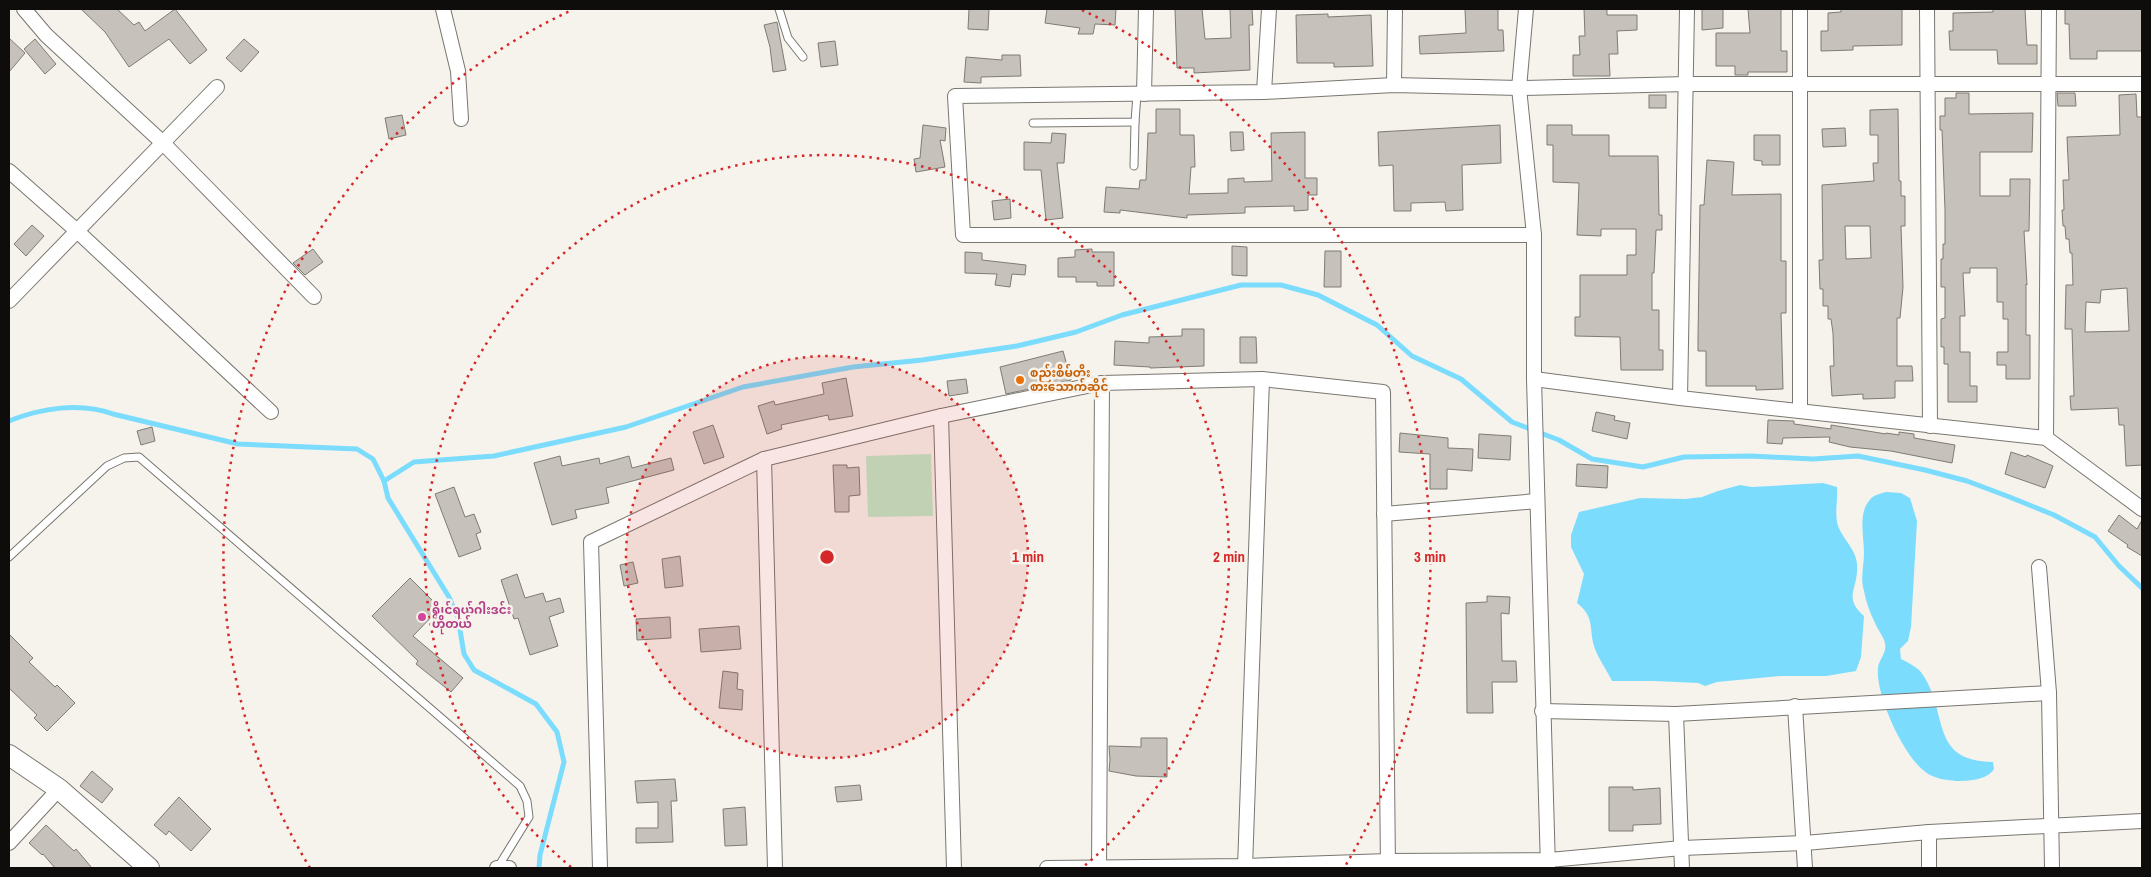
<svg xmlns="http://www.w3.org/2000/svg" width="2151" height="877" font-family="'Archivo Narrow','Noto Sans Myanmar',sans-serif">
<style>
.green{fill:#beeac6}
.water{fill:#7bdcfd}
.lines{fill:none;stroke-linecap:round;stroke-linejoin:round}
.stream{stroke:#7bdcfd;stroke-width:5}
.building{fill:#c6c2bb;stroke:#7e7b75;fill-rule:evenodd}
.lane-casing{stroke:#797670;stroke-width:9}
.street-casing{stroke:#797670;stroke-width:16}
.secondary-casing{stroke:#797670;stroke-width:22}
.lane{stroke:#fff;stroke-width:7}
.street{stroke:#fff;stroke-width:14}
.secondary{stroke:#fff;stroke-width:20}
.ring{fill:none;stroke:#d62828;stroke-width:2.5;stroke-dasharray:2.5 5}
.food-dot{fill:#e8710a;stroke:#f6f3ec;stroke-width:2}
.hotel-dot{fill:#d1479c;stroke:#f6f3ec;stroke-width:2}
.labels{text-anchor:middle;dominant-baseline:central;stroke-width:5;stroke-linejoin:round;paint-order:stroke}
.food-label{font-size:12px;font-weight:bold;fill:#c56008;stroke:#f6f3ec;text-anchor:start}
.hotel-label{font-size:12px;font-weight:bold;fill:#b23c85;stroke:#f6f3ec;text-anchor:start}
.centre{fill:#d62828;stroke:#f6f3ec;stroke-width:2.5}
.ring-label{font-size:15px;text-anchor:middle;font-weight:bold;fill:#d62828;stroke:#f6f3ec;stroke-width:5;stroke-linejoin:round;paint-order:stroke}
</style>
<rect width="100%" height="100%" fill="#f6f3ec"/>
<polygon class="green" points="931,454 933,516 868,517 866,456"/>
<g class="water">
<path d="M1823,483l14,4c1,11 -2,24 0,35 3,15 19,26 20,42 2,25 -15,33 7,52l-3,41 -5,14 -30,5h-45l-64,6 -12,4 -7,-3 -44,-2h-42c-5,-11 -13,-21 -17,-32 -7,-20 1,-31 -18,-46l7,-29 -13,-27v-12l8,-23 61,-14 45,1 17,-2 16,-6 22,-6 12,2z"/>
<path d="M1886,492l15,1 9,5 7,23 -6,106 -3,14 -8,8 1,10c8,4 18,9 22,16 26,39 6,86 70,87l1,7c-7,11 -25,12 -38,12 -9,-1 -18,-2 -26,-6 -24,-12 -55,-80 -52,-107 1,-10 11,-16 6,-28 -2,-6 -7,-11 -9,-17 -5,-10 -9,-21 -11,-32 -4,-13 0,-25 0,-38 0,-16 -6,-39 5,-52 4,-6 10,-7 17,-9z"/>
</g>
<g class="lines">
<g class="stream">
<path d="M9,421c32,-13 71,-19 104,-7l125,30 119,5 16,10 11,22 4,17 61,99 9,21 6,36 10,16 62,34 21,28 7,30 -24,93 -1,13"/>
<polyline points="384,481 414,462 494,456 626,427 743,387 853,367 922,360 1017,346 1076,332 1122,315 1241,285 1281,285 1318,295 1377,325 1412,356 1461,379 1512,422 1559,440 1592,459 1643,467 1684,457 1751,456 1813,459 1858,456 1925,470 1967,481 2007,496 2054,515 2095,537 2119,566 2142,588"/>
</g>
</g>
<g class="building">
<polygon points="81,9 117,9 134,25 139,22 145,31 175,9 207,50 190,64 169,39 129,67 105,32"/>
<polygon points="969,9 989,9 988,30 968,29"/>
<polygon points="1047,9 1116,9 1115,25 1095,24 1093,34 1078,34 1080,28 1045,23"/>
<polygon points="1175,9 1202,9 1205,39 1231,38 1230,9 1252,9 1253,25 1249,25 1250,70 1194,73 1194,68 1177,68"/>
<polygon points="1465,9 1498,9 1498,30 1503,30 1504,51 1420,54 1419,36 1466,33"/>
<polygon points="1584,9 1607,9 1607,15 1637,15 1637,30 1617,31 1618,54 1609,54 1610,76 1573,76 1573,55 1580,55 1579,36 1585,36"/>
<polygon points="1702,9 1723,9 1723,28 1702,30"/>
<polygon points="1748,9 1781,9 1781,51 1787,51 1787,72 1748,72 1748,75 1735,75 1735,66 1716,66 1716,33 1750,33"/>
<polygon points="1841,9 1902,9 1902,45 1853,46 1853,50 1821,51 1821,31 1828,31 1828,13 1841,12"/>
<polygon points="1993,9 2025,9 2027,45 2037,45 2037,64 1998,64 1997,50 1950,50 1949,31 1953,31 1953,13 1993,12"/>
<polygon points="2065,9 2142,9 2142,51 2097,51 2097,59 2070,59 2069,24 2065,24"/>
<polygon points="1328,14 1328,17 1371,15 1373,66 1334,67 1334,63 1297,63 1296,15"/>
<polygon points="777,22 786,70 773,72 770,47 764,25"/>
<polygon points="9,38 25,53 9,72"/>
<polygon points="35,39 56,64 45,74 24,49"/>
<polygon points="244,39 259,52 241,72 226,58"/>
<polygon points="835,41 838,65 821,67 818,43"/>
<polygon points="1002,55 1020,55 1021,76 981,77 981,83 964,82 966,57 1002,60"/>
<polygon points="1956,93 1969,93 1969,114 2033,113 2032,152 1980,152 1980,196 2010,196 2010,179 2030,179 2029,231 2024,231 2027,285 2026,284 2026,335 2030,335 2030,379 2006,379 2006,365 1997,365 1997,352 2008,352 2008,319 2003,319 2003,302 1997,302 1997,268 1970,268 1970,273 1963,273 1965,316 1960,316 1960,352 1970,352 1970,386 1977,386 1977,402 1948,402 1948,364 1944,364 1944,347 1941,347 1941,319 1945,318 1945,287 1941,287 1941,259 1943,259 1943,244 1945,244 1945,210 1942,130 1940,130 1940,116 1945,116 1945,98 1956,98"/>
<polygon points="2057,93 2075,93 2076,106 2058,106"/>
<path d="M2136,94l1,23h5v348l-16,1 -2,-41h-5l-1,-17 -47,2 -1,-14h4l-2,-67h-7l1,-44h7l-1,-32h-2l-1,-14h-3l-1,-13h-2l-1,-16h2l-1,-30h6l-2,-43 53,-2 -1,-40zM2127,288l2,43 -44,1 1,-30 14,1 1,-13z"/>
<rect x="1649" y="95" width="17" height="13"/>
<polygon points="1156,109 1180,109 1180,135 1194,135 1195,167 1191,167 1189,194 1228,193 1228,179 1244,178 1244,182 1272,181 1271,133 1305,132 1305,178 1317,178 1317,195 1308,195 1308,210 1294,211 1294,206 1245,207 1245,213 1187,215 1187,218 1120,210 1120,213 1104,212 1106,187 1139,189 1140,180 1146,180 1148,133 1156,133"/>
<path d="M1898,109l1,72h2v15h4v30h-4l2,61 -3,31h-3v48h15l1,15h-18v17l-32,1v-5l-31,2 -2,-30h4l-1,-33 -2,-14h-3v-13h-5v-17h-3l-1,-29h4l-1,-75 52,-4 -1,-18h5v-28h-8v-25zM1845,226h25l1,32 -25,1z"/>
<polygon points="402,115 406,135 389,139 385,118"/>
<polygon points="923,125 946,128 945,141 940,140 945,167 916,172 914,159 920,158"/>
<polygon points="1500,125 1501,163 1462,165 1463,210 1446,211 1445,202 1411,203 1411,211 1394,211 1393,165 1379,166 1378,132"/>
<polygon points="1547,125 1572,125 1572,135 1609,135 1609,156 1658,156 1659,215 1662,215 1662,230 1656,230 1654,273 1652,273 1652,310 1659,310 1659,350 1663,350 1663,370 1621,370 1620,337 1575,336 1575,317 1580,317 1580,275 1627,275 1627,255 1636,255 1636,229 1601,229 1601,236 1577,235 1579,183 1553,182 1553,145 1547,145"/>
<polygon points="1845,128 1846,146 1823,147 1822,129"/>
<polygon points="1230,132 1243,132 1244,150 1231,151"/>
<polygon points="1052,133 1066,134 1064,163 1057,163 1063,218 1046,220 1041,170 1024,170 1024,142 1051,143"/>
<polygon points="1754,135 1780,135 1780,165 1762,165 1762,161 1754,160"/>
<polygon points="1707,160 1734,162 1732,195 1781,194 1781,261 1786,261 1786,313 1781,313 1783,389 1756,390 1756,386 1706,386 1706,351 1698,351 1698,338 1700,205 1704,205"/>
<polygon points="1010,199 1011,218 994,220 992,201"/>
<polygon points="32,225 44,236 26,256 14,244"/>
<polygon points="1232,246 1247,247 1247,276 1232,275"/>
<polygon points="313,249 323,262 305,275 293,263"/>
<polygon points="1092,249 1092,252 1114,252 1114,286 1097,286 1097,282 1076,282 1076,277 1058,277 1058,258 1075,257 1075,250"/>
<polygon points="1325,251 1341,251 1341,287 1324,287"/>
<polygon points="965,252 982,253 982,260 1026,265 1025,275 1012,274 1010,287 995,285 997,274 965,273"/>
<polygon points="1182,329 1204,329 1204,366 1150,368 1150,367 1114,365 1115,341 1149,343 1149,337 1182,336"/>
<polygon points="1240,337 1256,337 1257,363 1240,363"/>
<polygon points="1063,351 1071,380 1006,394 1000,367"/>
<polygon points="846,378 853,416 829,420 828,415 781,425 782,429 767,434 758,406 774,401 775,405 824,394 822,383"/>
<polygon points="966,379 968,393 949,396 947,381"/>
<polygon points="1596,412 1615,416 1614,420 1630,423 1627,439 1592,431"/>
<polygon points="1768,420 1794,421 1794,424 1831,429 1831,425 1886,434 1886,433 1899,435 1899,432 1914,434 1914,438 1955,445 1952,463 1891,451 1850,447 1829,442 1830,437 1783,438 1782,444 1767,443"/>
<polygon points="713,425 724,457 704,464 693,432"/>
<polygon points="152,427 155,441 141,445 137,431"/>
<polygon points="1400,433 1448,438 1448,448 1473,449 1472,471 1447,469 1447,489 1430,489 1430,454 1399,452"/>
<polygon points="1479,434 1511,436 1510,460 1478,458"/>
<polygon points="2011,452 2026,457 2027,455 2053,466 2045,488 2005,474"/>
<polygon points="560,456 562,466 599,458 600,464 629,456 632,468 671,458 674,470 606,488 609,503 575,510 577,518 552,525 534,463"/>
<polygon points="1577,464 1608,466 1607,488 1576,486"/>
<polygon points="833,465 847,465 847,468 859,467 860,495 849,496 849,512 835,512"/>
<polygon points="454,487 465,517 474,514 481,532 476,534 481,549 459,557 435,494"/>
<polygon points="2119,515 2137,529 2142,520 2142,556 2127,547 2128,545 2108,531"/>
<polygon points="680,556 683,586 665,588 662,559"/>
<polygon points="633,562 638,583 624,586 620,565"/>
<polygon points="517,574 525,598 543,593 546,602 560,598 564,612 549,617 558,646 530,655 518,618 514,619 501,580"/>
<polygon points="410,578 440,608 413,636 463,678 451,692 416,664 418,661 372,616"/>
<polygon points="1487,596 1510,597 1509,614 1501,613 1502,661 1516,661 1517,682 1492,682 1493,713 1467,713 1466,603 1487,602"/>
<polygon points="670,617 671,638 637,640 636,619"/>
<polygon points="739,626 741,649 701,652 699,629"/>
<polygon points="9,634 33,658 29,662 55,687 57,685 75,703 47,731 34,718 37,715 9,688"/>
<polygon points="723,671 738,673 737,689 743,690 742,710 719,708"/>
<polygon points="1141,738 1167,738 1167,777 1136,776 1109,771 1110,760 1109,746 1141,747"/>
<polygon points="92,771 113,789 102,803 80,786"/>
<polygon points="675,779 677,801 671,801 673,842 636,843 636,828 658,828 658,802 637,803 635,781"/>
<polygon points="860,785 862,800 837,802 835,787"/>
<polygon points="1609,787 1633,787 1633,790 1660,788 1661,824 1633,825 1633,831 1609,831"/>
<polygon points="179,797 211,829 191,851 169,831 166,835 154,825"/>
<polygon points="745,807 747,845 725,846 723,809"/>
<polygon points="46,825 74,851 76,849 92,868 55,868 43,854 42,855 29,843"/>
</g>
<g class="lines">
<g class="lane-casing">
<g id="lane">
<polyline points="779,9 788,38 803,57"/>
<polyline points="1033,123 1135,122 1137,94"/>
<polyline points="1134,166 1135,122"/>
<polyline points="9,557 107,466 124,458 139,457 520,786 527,801 529,817 498,867"/>
</g>
</g>
<g class="street-casing">
<g id="street">
<polyline points="24,9 46,35 163,143 314,297"/>
<polyline points="443,9 458,71 461,119"/>
<polyline points="1526,9 1519,88 1534,235 1534,379 1548,868"/>
<polyline points="1800,9 1800,411"/>
<polyline points="1927,9 1930,426"/>
<polyline points="1394,85 1395,9"/>
<polyline points="1264,92 1269,9"/>
<polyline points="1144,94 1146,9"/>
<polyline points="9,171 77,231 271,412"/>
<polyline points="1534,235 963,235 955,96 1264,92 1394,85 1519,88 1687,84 2142,84"/>
<polyline points="9,301 217,87"/>
<polyline points="1534,379 1680,398 2046,438 2142,509"/>
<polyline points="1680,398 1687,9"/>
<polyline points="941,416 954,868"/>
<polyline points="2046,438 2049,9"/>
<polyline points="764,459 775,868"/>
<polyline points="1384,514 1537,501"/>
<polyline points="2039,567 2049,693 2052,868"/>
<polyline points="1795,706 1805,868"/>
<polyline points="1542,711 1676,714 2049,693"/>
<polyline points="1676,714 1682,868"/>
<polyline points="9,843 59,789"/>
<polyline points="497,868 509,868"/>
<polyline points="600,868 591,542 764,459 941,416 1102,383 1262,379 1383,392 1388,868"/>
<polyline points="1047,868 1245,866 1388,861 1549,860 1682,848 1805,843 1929,832 2142,821"/>
<polyline points="1099,868 1102,383"/>
<polyline points="1245,868 1262,379"/>
<polyline points="1929,868 1929,832"/>
</g>
</g>
<g class="secondary-casing">
<polyline id="secondary" points="9,755 59,789 149,868"/>
</g>
<use href="#lane" class="lane"/>
<use href="#street" class="street"/>
<use href="#secondary" class="secondary"/>
</g>
<circle cx="827" cy="557" r="201" fill="#d62828" fill-opacity=".12"/>
<g class="ring">
<circle cx="827" cy="557" r="201"/>
<path d="M571 867A402 402 0 1 1 1083 867"/>
<path d="M310 868A603 603 0 0 1 572 10M1082 10A603 603 0 0 1 1344 868"/>
</g>
<circle class="food-dot" cx="1020" cy="380" r="5"/>
<circle class="hotel-dot" cx="422" cy="617" r="5"/>
<g class="labels">
<g class="food-label">
<text x="1030" y="373">စည်းစိမ်တိုး<tspan x="1030" dy="14">စားသောက်ဆိုင်</tspan></text>
</g>
<g class="hotel-label">
<text x="432" y="610">ရွိုင်ရယ်ဂါးဒင်း<tspan x="432" dy="14">ဟိုတယ်</tspan></text>
</g>
</g>
<circle cx="827" cy="557" r="8" class="centre"/>
<g class="ring-label">
<text x="1028" y="562">1 min</text>
<text x="1229" y="562">2 min</text>
<text x="1430" y="562">3 min</text>
</g>
<rect width="2151" height="877" fill="none" stroke="#0e0d0b" stroke-width="20"/>
</svg>
